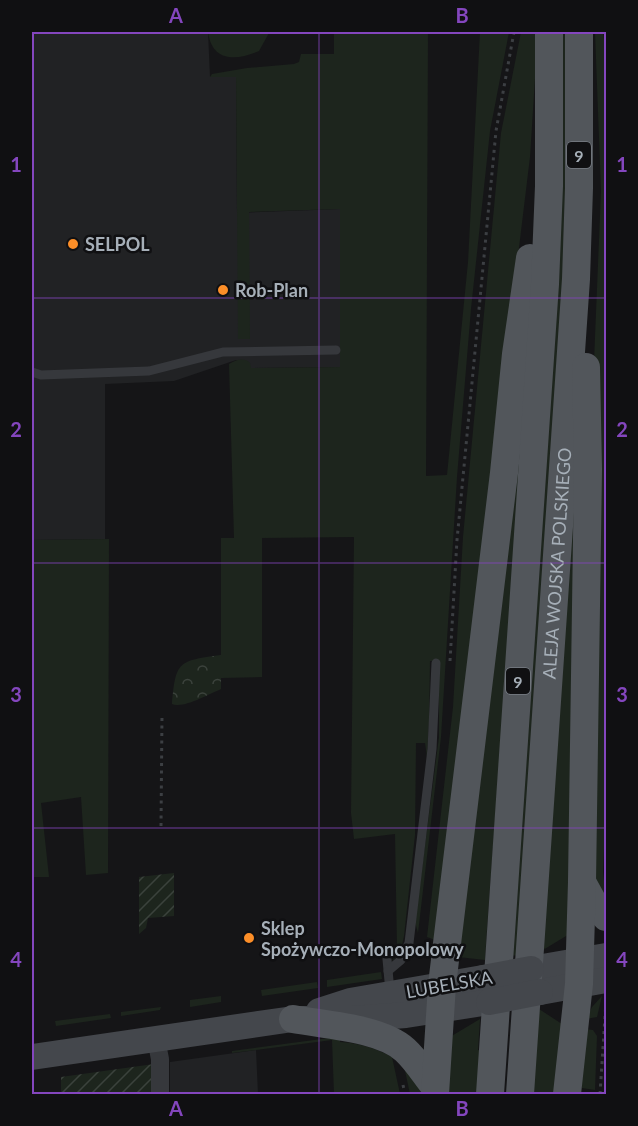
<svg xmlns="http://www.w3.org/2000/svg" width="638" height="1126" font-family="Lato,sans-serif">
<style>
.built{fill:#212224}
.grass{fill:#1d251d}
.forest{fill:url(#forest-crowns)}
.garden{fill:url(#garden-furrows)}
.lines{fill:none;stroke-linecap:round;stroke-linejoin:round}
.path{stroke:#3c3f43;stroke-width:3;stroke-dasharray:3 4.5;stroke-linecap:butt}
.lane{stroke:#36383c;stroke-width:9}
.street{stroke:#36383c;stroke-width:18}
.secondary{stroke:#44474c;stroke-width:26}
.primary{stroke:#52565b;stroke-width:28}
.secondary-bridge{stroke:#44474c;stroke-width:26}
.grid{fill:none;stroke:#8446be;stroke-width:1.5;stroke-opacity:0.55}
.poi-dot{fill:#fc8e28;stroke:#101012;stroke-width:2}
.labels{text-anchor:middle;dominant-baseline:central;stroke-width:5;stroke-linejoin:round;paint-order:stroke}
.shield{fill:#101012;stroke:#797f86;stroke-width:1.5}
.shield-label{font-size:16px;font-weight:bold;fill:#a6afb8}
.poi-label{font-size:18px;font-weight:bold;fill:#a6afb8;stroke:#101012;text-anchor:start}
.street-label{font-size:18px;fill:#a6afb8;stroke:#101012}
.neatline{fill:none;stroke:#8446be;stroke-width:2}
.grid-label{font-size:20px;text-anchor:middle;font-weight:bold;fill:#8446be}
</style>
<defs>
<pattern id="forest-crowns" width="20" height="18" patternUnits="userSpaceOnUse" patternTransform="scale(1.5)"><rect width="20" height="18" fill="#1d251d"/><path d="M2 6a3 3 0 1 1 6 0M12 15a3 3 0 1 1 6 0" fill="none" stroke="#3b423c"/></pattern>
<pattern id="garden-furrows" width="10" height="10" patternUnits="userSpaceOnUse" patternTransform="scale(1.5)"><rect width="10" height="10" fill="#1d251d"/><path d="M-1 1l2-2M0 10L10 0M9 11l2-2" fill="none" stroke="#3b423c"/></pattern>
</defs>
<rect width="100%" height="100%" fill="#151517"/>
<g class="built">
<polygon points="32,32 208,32 210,77 236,77 237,213 340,209 340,367 250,368 236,360 174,381 105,384 105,539 32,540"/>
<polygon points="256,1050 258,1094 170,1094 170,1062"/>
</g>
<g class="grass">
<path d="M208,32h60l1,1 -10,18c-23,10 -47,11 -51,-19z"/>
<path d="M334,32h94l-2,444 21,-1 21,-213 12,-230h29l-19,99 -19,178 -14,168 -16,260 -23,196 -3,-11 24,-185v-76h-9l-1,62 -2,34 -2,-14h-9l-1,92 -11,101 -4,18 -8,7 5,-13 -2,-114 -41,5 -3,-26 3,-276 -92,1v139l-41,1v-140h13l-5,-174c7,-4 15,-7 21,-1l1,5 89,-1v-158l-91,3 1,127h-12l-2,-262h-26l2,-3 35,-6 47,-4 5,-2 2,-8h33z"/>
<polygon points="521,32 538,32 530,157 435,940 427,937 453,707 463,537 501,133"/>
<polygon points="560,32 568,32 567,236 519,955 510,956"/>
<polygon points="595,32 603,32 606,54 606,801 603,872 606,897 595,886 593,386 601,191"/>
<polygon points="528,368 487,929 485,960 458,957"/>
<polygon points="579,403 571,933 543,950"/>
<polygon points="109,539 108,873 86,875 81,797 41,803 49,877 32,877 32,540"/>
<polygon points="381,972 382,979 327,987 327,980"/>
<polygon points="317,982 318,988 262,996 261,990"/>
<polygon points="221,996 221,1002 190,1007 190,1000"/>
<polygon points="602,996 597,1017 586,1019 592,1007"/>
<polygon points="161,1007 160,1010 121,1016 121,1012"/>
<polygon points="539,1009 565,1026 557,1094 531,1094"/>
<polygon points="110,1014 111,1018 56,1026 55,1021"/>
<polygon points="480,1019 478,1050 482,1051 478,1094 446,1094 450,1037"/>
<polygon points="585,1029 593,1030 597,1036 595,1090 582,1088 581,1071"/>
<path d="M329,1038l11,1v3c19,1 35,6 52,15l8,37h-66l-2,-54 -100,13v-2z"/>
<polygon points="404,1066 411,1066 422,1094 410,1094"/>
</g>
<path class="forest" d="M221,655v34c-12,5 -38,20 -49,15 4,-43 6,-43 49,-49z"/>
<g class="garden">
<polygon points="174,873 174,916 148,918 146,928 139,934 139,877"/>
<polygon points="154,1064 154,1094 61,1094 61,1077"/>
</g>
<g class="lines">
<g class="path">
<polyline points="450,661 457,540 496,131 514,32"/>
<polyline points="161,826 162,715"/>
<polyline points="403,1085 405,1094"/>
<polyline points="600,1094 606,1001"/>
</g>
<g class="lane">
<polyline points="32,372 41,375 149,371 223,352 336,350"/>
<polyline points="387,959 390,992"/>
<polyline points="388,971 401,960 409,943 432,749 436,663"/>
</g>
<polyline class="street" points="156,1039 160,1059 160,1094"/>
<g class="secondary">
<polyline points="531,969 606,956"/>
<polyline points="540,992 606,980"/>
<polyline points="319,1011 350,1001 483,978"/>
<polyline points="32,1057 293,1019 352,1019 406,1015 489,1002"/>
</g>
<g class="primary">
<polyline points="582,882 593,902 606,917"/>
<path d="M293,1019c32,6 88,9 112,31 12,11 20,25 30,37"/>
<polyline points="435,1094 442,985 504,473 516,354 530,258"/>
<polyline points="490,1094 545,284 549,186 549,32"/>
<path id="s1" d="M520,1094l56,-815 3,-91v-156"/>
<polyline points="567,1094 579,984 582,882 588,469 586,367"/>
</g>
<g class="secondary-bridge">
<polyline points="483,978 531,969"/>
<polyline points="489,1002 540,992"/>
</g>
</g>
<path class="grid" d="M319,32v1062M32,298h574M32,563h574M32,828h574"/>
<g class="poi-dot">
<circle cx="73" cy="244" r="6"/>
<circle cx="223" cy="290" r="6"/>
<circle cx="249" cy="938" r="6"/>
</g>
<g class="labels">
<g class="shield">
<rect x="567" y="142" width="24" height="26" rx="4.5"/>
<rect x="506" y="668" width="24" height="26" rx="4.5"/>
</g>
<g class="shield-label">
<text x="579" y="155">9</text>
<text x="518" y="681">9</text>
</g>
<g class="poi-label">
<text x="85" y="244">SELPOL</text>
<text x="235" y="290">Rob-Plan</text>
<text x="261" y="928">Sklep<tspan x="261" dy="21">Spożywczo-Monopolowy</tspan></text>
</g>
<g class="street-label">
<text stroke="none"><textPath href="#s1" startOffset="532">ALEJA WOJSKA POLSKIEGO</textPath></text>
<text transform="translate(449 984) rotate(-10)">LUBELSKA</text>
</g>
</g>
<rect width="638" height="1126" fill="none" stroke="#101012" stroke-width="66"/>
<rect x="33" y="33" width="572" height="1060" class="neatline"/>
<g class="grid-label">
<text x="176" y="23">A</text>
<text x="462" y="23">B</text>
<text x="16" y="172">1</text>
<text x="622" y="172">1</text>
<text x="16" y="437">2</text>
<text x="622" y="437">2</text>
<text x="16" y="702">3</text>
<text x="622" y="702">3</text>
<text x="16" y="967">4</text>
<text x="622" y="967">4</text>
<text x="176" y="1116">A</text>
<text x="462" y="1116">B</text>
</g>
</svg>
